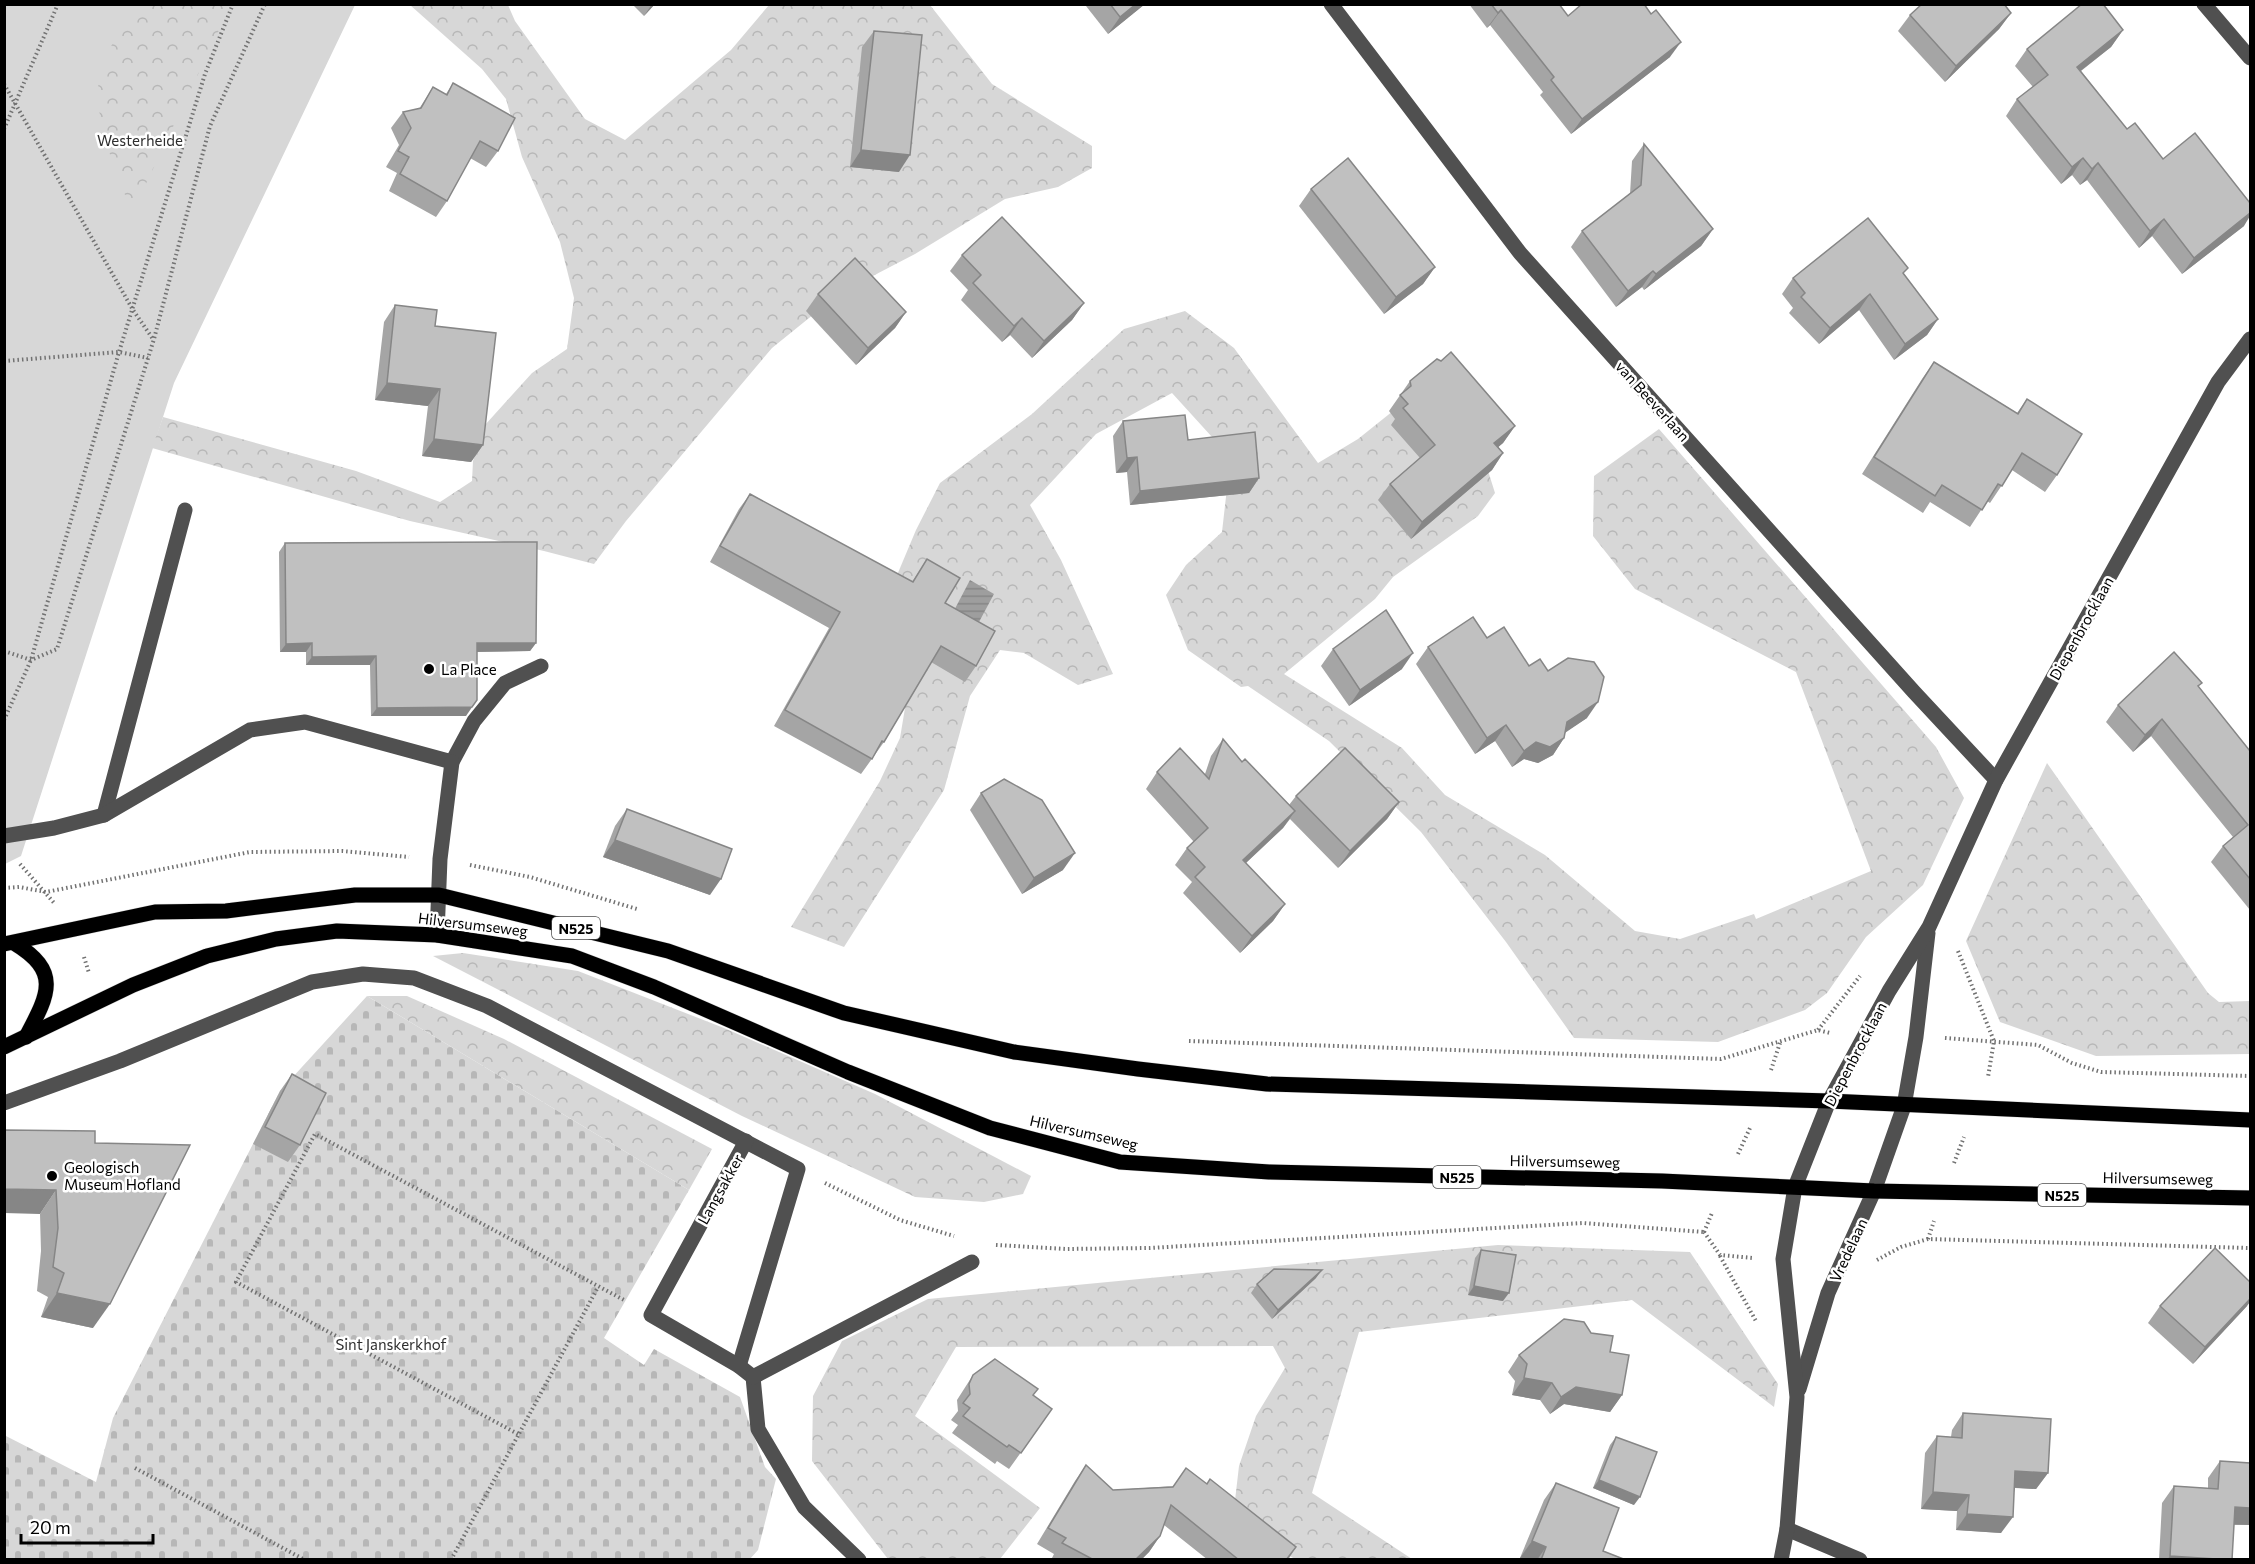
<svg xmlns="http://www.w3.org/2000/svg" width="2255" height="1564" font-family="Commissioner,sans-serif">
<style>
.green{fill:#d7d7d7}
.forest{fill:url(#forest-crowns)}
.cemetery{fill:url(#cemetery-stones)}
.water{fill:url(#water-rules)}
.lines{fill:none;stroke-linecap:round;stroke-linejoin:round}
.major-casing{stroke:#dbdbdb;stroke-width:16}
.path{stroke:#727272;stroke-width:4;stroke-dasharray:1.5 3;stroke-linecap:butt}
.minor{stroke:#505050;stroke-width:15}
.major{stroke:#000;stroke-width:15}
.wall{fill:#a5a5a5}
.shaded-wall{fill:#868686}
.building{fill:#c0c0c0;stroke:#868686;stroke-width:1.5}
.poi-dot{fill:#000;stroke:#fff;stroke-width:2}
.labels{text-anchor:middle;dominant-baseline:central;stroke-width:5;stroke-linejoin:round;paint-order:stroke}
.shield{fill:#fff;stroke:#4c4c4c;stroke-width:1.5}
.shield-label{font-size:14px;font-weight:bold;fill:#000}
.park-label{font-size:15px;fill:#2e2e2e;stroke:#fff}
.street-label{font-size:15px;fill:#000;stroke:#fff}
.poi-label{font-size:15px;fill:#000;stroke:#fff;text-anchor:start}
</style>
<defs>
<pattern id="forest-crowns" width="20" height="18" patternUnits="userSpaceOnUse" patternTransform="scale(1.5)"><rect width="20" height="18" fill="#d7d7d7"/><path d="M2 6a3 3 0 1 1 6 0M12 15a3 3 0 1 1 6 0" fill="none" stroke="#b7b7b7"/></pattern>
<pattern id="cemetery-stones" width="16" height="16" patternUnits="userSpaceOnUse" patternTransform="scale(1.5)"><rect width="16" height="16" fill="#d7d7d7"/><path d="M2 7V4a2 2 0 0 1 4 0v3zM10 15v-3a2 2 0 0 1 4 0v3z" fill="#b7b7b7"/></pattern>
<pattern id="water-rules" width="6" height="5" patternUnits="userSpaceOnUse" patternTransform="scale(1.5)"><rect width="6" height="5" fill="#9e9e9e"/><path d="M0 2.5h6" fill="none" stroke="#868686"/></pattern>
</defs>
<rect width="100%" height="100%" fill="#fff"/>
<polygon class="green" points="5,5 355,5 174,383 21,856 5,864"/>
<g class="forest">
<path d="M138,5h93l-99,208c-14,-38 -42,-98 -32,-139 5,-22 25,-52 38,-69z"/>
<polygon points="410,5 508,5 515,21 585,119 625,140 731,50 769,5 930,5 992,84 1092,146 1092,168 1058,187 1005,199 915,254 840,293 772,348 626,521 594,564 544,551 410,521 152,448 163,417 356,471 440,502 472,481 473,461 485,425 532,373 567,349 574,298 560,242 522,157 506,99 482,69"/>
<polygon points="1185,311 1234,348 1318,463 1358,439 1393,411 1484,458 1495,493 1478,516 1393,577 1375,599 1284,674 1402,748 1445,795 1545,855 1635,931 1680,939 1754,914 1756,919 1871,871 1796,672 1635,589 1593,536 1594,476 1659,429 1936,747 1964,798 1923,885 1866,937 1827,993 1805,1010 1718,1042 1574,1038 1506,942 1421,832 1329,741 1248,686 1241,687 1188,650 1166,595 1186,565 1222,532 1227,488 1212,437 1172,393 1096,434 1030,505 1061,560 1113,674 1078,685 1024,653 1000,650 970,696 944,790 844,947 791,927 880,781 900,738 910,678 887,599 916,530 940,483 1032,414 1124,329"/>
<polygon points="2047,763 2208,993 2219,1002 2250,1001 2250,1054 2096,1056 2000,1022 1966,941"/>
<polygon points="463,953 578,971 724,1028 875,1094 1031,1176 1023,1194 984,1202 915,1197 742,1116 433,956"/>
<polygon points="367,996 407,996 504,1039 712,1149 689,1190"/>
<polygon points="1498,1245 1690,1252 1778,1384 1774,1407 1632,1300 1359,1332 1312,1493 1412,1559 1295,1559 1271,1546 1234,1509 1239,1466 1256,1416 1285,1368 1273,1346 956,1347 915,1416 1040,1508 1000,1559 888,1559 812,1461 813,1396 842,1341 928,1299"/>
</g>
<polygon class="cemetery" points="367,996 689,1190 604,1338 644,1365 654,1349 740,1397 765,1467 776,1479 758,1550 750,1559 5,1559 4,1435 96,1482 113,1418 280,1091"/>
<polygon class="water" points="970,580 994,594 972,635 948,622"/>
<g class="lines">
<g class="major-casing">
<g id="major">
<path d="M14,943c48,29 34,52 12,94"/>
<polyline points="4,944 155,912 226,911 355,895 439,895 668,951 844,1013 1014,1052 1138,1069 1267,1084 1829,1101 2250,1120"/>
<polyline points="4,1047 133,985 207,956 276,939 337,931 437,935 572,956 654,987 848,1072 990,1128 1120,1162 1269,1172 1662,1181 1874,1191 2250,1198"/>
</g>
</g>
<g class="path">
<polyline points="4,84 133,310 153,339"/>
<polyline points="4,129 58,4"/>
<polyline points="4,361 119,352 148,358"/>
<polyline points="4,651 31,660 57,649 154,339 210,126 265,4"/>
<polyline points="4,720 31,660 119,352 205,74 233,4"/>
<polyline points="20,864 55,904"/>
<polyline points="470,865 530,877 637,909"/>
<polyline points="4,888 19,887 46,892 250,852 342,851 409,857"/>
<polyline points="1958,951 1994,1041 1988,1077"/>
<polyline points="84,957 89,973"/>
<polyline points="1818,1030 1860,976"/>
<polyline points="1945,1038 2038,1045 2072,1063 2101,1072 2250,1076"/>
<polyline points="1189,1041 1721,1059 1818,1030 1830,1033"/>
<polyline points="1771,1070 1780,1043"/>
<polyline points="1738,1154 1750,1128"/>
<polyline points="1954,1163 1964,1137"/>
<polyline points="825,1183 900,1220 954,1236"/>
<polyline points="1704,1232 1720,1255 1753,1258"/>
<polyline points="1704,1232 1712,1213"/>
<polyline points="1928,1239 1934,1221"/>
<polyline points="996,1245 1066,1249 1149,1248 1583,1223 1704,1232"/>
<polyline points="1720,1256 1757,1323"/>
<polyline points="1877,1260 1901,1247 1928,1239 2250,1248"/>
<polyline points="518,1434 236,1282 315,1134 624,1300"/>
<polyline points="135,1468 305,1560"/>
<polyline points="451,1560 598,1287"/>
</g>
<g class="minor">
<polyline points="1331,4 1520,253 1914,692 1996,780"/>
<polyline points="2204,4 2250,58"/>
<polyline points="104,815 185,510"/>
<polyline points="4,836 54,828 104,815 250,730 305,722 452,762 474,721 505,683 541,666"/>
<polyline points="437,935 440,859 452,762"/>
<polyline points="4,1103 120,1061 312,982 363,974 414,978 487,1006 798,1169 739,1366"/>
<polyline points="746,1141 651,1315 739,1366 753,1377 758,1429 804,1507 859,1560"/>
<polyline points="753,1377 972,1262"/>
<polyline points="1799,1389 1828,1293 1874,1191 1904,1106 1916,1037 1928,933"/>
<polyline points="1787,1529 1860,1560"/>
<polyline points="1781,1560 1787,1529 1797,1397 1783,1259 1795,1187 1829,1101 1889,991 1929,927 1996,780 2218,382 2250,339"/>
</g>
<use href="#major" class="major"/>
</g>
<g class="wall">
<polygon points="632,4 655,4 644,16"/>
<polygon points="1087,4 1145,4 1108,34 1086,6"/>
<polygon points="1469,4 1559,4 1568,16 1670,57 1571,134 1540,95 1543,92 1490,25 1487,28"/>
<polygon points="2011,13 1999,29 1945,82 1898,31 1910,15"/>
<polygon points="2123,30 2111,47 2081,71 2127,129 2244,226 2182,274 2152,236 2139,248 2087,180 2080,185 2072,175 2061,184 2006,116 2017,99 2033,87 2015,66 2027,49"/>
<polygon points="874,31 899,172 850,167 862,47"/>
<polygon points="453,83 498,151 486,167 470,158 447,201 436,217 389,191 397,173 386,167 399,145 391,128 403,112 419,109 433,87 446,94"/>
<polygon points="1644,144 1713,229 1701,246 1644,290 1642,287 1616,307 1571,247 1582,231 1630,194 1632,161"/>
<polygon points="1311,189 1435,267 1423,284 1384,314 1299,206"/>
<polygon points="962,255 1084,303 1072,320 1032,358 1010,335 1002,342 961,300 968,290 950,271"/>
<polygon points="1904,274 1938,319 1927,335 1894,360 1859,310 1819,344 1789,313 1793,308 1782,294 1793,278"/>
<polygon points="818,294 906,312 895,328 856,365 806,311"/>
<polygon points="395,305 435,326 483,445 471,462 422,456 428,406 375,400 384,322"/>
<polygon points="1934,362 2017,413 2027,399 2057,475 2045,492 2012,470 1990,503 1987,501 1970,527 1930,502 1923,513 1862,474 1922,379"/>
<polygon points="1410,381 1515,426 1503,443 1498,447 1503,453 1492,470 1411,539 1378,500 1390,484 1420,458 1391,425 1395,419 1389,411"/>
<polygon points="1123,421 1188,440 1259,478 1249,493 1130,505 1127,472 1116,473 1113,436"/>
<polygon points="750,494 912,582 927,559 945,603 976,666 965,682 931,662 884,742 861,774 774,726 829,628 710,562 739,509"/>
<polygon points="285,543 536,643 530,651 477,652 466,716 371,716 370,665 306,665 306,652 280,652 279,552"/>
<polygon points="1487,638 1529,666 1548,671 1587,718 1565,732 1564,738 1553,755 1538,763 1524,759 1512,767 1495,741 1475,754 1416,664 1428,647"/>
<polygon points="1333,649 1402,669 1349,706 1321,666"/>
<polygon points="2199,687 2250,751 2250,910 2211,862 2223,846 2233,837 2151,736 2133,752 2106,722 2118,705"/>
<polygon points="1223,739 1242,762 1289,805 1296,796 1399,802 1387,819 1338,868 1290,819 1283,828 1246,863 1285,904 1273,921 1240,953 1183,893 1192,882 1175,865 1187,848 1194,842 1146,789 1157,772 1205,774 1211,756"/>
<polygon points="981,793 1063,870 1022,894 970,810"/>
<polygon points="627,809 710,895 603,857 615,826"/>
<polygon points="292,1074 300,1145 288,1162 253,1144 280,1091"/>
<polygon points="95,1131 93,1328 41,1317 48,1297 37,1291 41,1251 40,1214"/>
<polygon points="1481,1250 1503,1301 1468,1295 1475,1258"/>
<polygon points="1316,1278 1272,1319 1251,1293 1257,1284"/>
<polygon points="2160,1306 2247,1306 2193,1364 2148,1323"/>
<polygon points="1591,1333 1610,1352 1622,1395 1610,1412 1564,1404 1550,1414 1540,1400 1512,1395 1515,1381 1508,1372 1519,1355"/>
<polygon points="973,1375 1033,1396 1052,1409 1009,1469 997,1461 995,1464 952,1433 958,1425 951,1420 958,1411 957,1400"/>
<polygon points="1963,1413 2048,1473 2036,1489 2015,1488 2001,1533 1956,1530 1957,1511 1921,1509 1925,1453 1937,1436 1951,1437 1952,1430"/>
<polygon points="1616,1437 1634,1505 1593,1488 1610,1445"/>
<polygon points="2220,1461 2250,1463 2250,1525 2234,1525 2232,1560 2159,1560 2162,1503 2174,1486 2208,1488 2208,1478"/>
<polygon points="1086,1465 1113,1490 1207,1484 1296,1547 1288,1560 1208,1560 1164,1525 1160,1536 1149,1552 1141,1560 1051,1560 1054,1554 1037,1544 1075,1481"/>
<polygon points="1556,1483 1603,1551 1626,1560 1524,1560 1520,1558 1544,1500"/>
</g>
<g class="shaded-wall">
<polygon points="652,4 655,4 644,16"/>
<polygon points="1136,4 1145,4 1108,34 1120,17"/>
<polygon points="1501,10 1490,25 1487,28 1498,13"/>
<polygon points="2011,13 1999,29 1945,82 1956,66"/>
<polygon points="2123,30 2111,47 2065,83 2077,67"/>
<polygon points="1681,42 1670,57 1571,134 1582,119"/>
<polygon points="861,150 910,155 899,172 850,167"/>
<polygon points="2083,158 2072,175 2061,184 2072,167"/>
<polygon points="2098,163 2087,180 2080,185 2092,169"/>
<polygon points="2250,213 2250,216 2244,226 2182,274 2194,258"/>
<polygon points="2164,219 2152,236 2139,248 2150,231"/>
<polygon points="1713,229 1701,246 1644,290 1656,274"/>
<polygon points="1435,267 1423,284 1384,314 1396,297"/>
<polygon points="1653,271 1642,287 1616,307 1628,291"/>
<polygon points="1870,294 1859,310 1819,344 1830,328"/>
<polygon points="1084,303 1072,320 1032,358 1044,341"/>
<polygon points="906,312 895,328 856,365 868,348"/>
<polygon points="1022,318 1010,335 1002,342 1014,326"/>
<polygon points="1938,319 1927,335 1894,360 1905,344"/>
<polygon points="387,383 440,389 428,406 375,400"/>
<polygon points="1515,426 1503,443 1483,460 1494,443"/>
<polygon points="434,439 483,445 471,462 422,456"/>
<polygon points="1503,453 1492,470 1411,539 1422,522"/>
<polygon points="1137,457 1127,472 1116,473 1127,458"/>
<polygon points="1259,478 1249,493 1130,505 1140,491"/>
<polygon points="312,643 306,652 280,652 286,644"/>
<polygon points="477,643 536,643 530,651 471,652"/>
<polygon points="1413,653 1402,669 1349,706 1360,690"/>
<polygon points="376,656 370,665 306,665 312,657"/>
<polygon points="477,700 466,716 371,716 377,708"/>
<polygon points="1598,702 1587,718 1556,739 1567,722"/>
<polygon points="2162,719 2151,736 2133,752 2145,735"/>
<polygon points="1506,725 1495,741 1475,754 1487,738"/>
<polygon points="1564,738 1553,755 1538,763 1524,759 1512,767 1524,751 1536,742"/>
<polygon points="1399,802 1387,819 1338,868 1350,851"/>
<polygon points="1295,811 1283,828 1232,876 1243,860"/>
<polygon points="615,840 721,879 710,895 603,857"/>
<polygon points="1075,853 1063,870 1022,894 1034,878"/>
<polygon points="1285,904 1273,921 1240,953 1252,936"/>
<polygon points="4,1189 56,1190 40,1214 4,1213"/>
<polygon points="1322,1270 1316,1278 1272,1319 1278,1310"/>
<polygon points="1474,1286 1509,1293 1503,1301 1468,1295"/>
<polygon points="57,1293 110,1304 93,1328 41,1317"/>
<polygon points="2250,1299 2250,1302 2247,1306 2193,1364 2205,1347"/>
<polygon points="1524,1378 1552,1383 1540,1400 1512,1395"/>
<polygon points="1576,1387 1622,1395 1610,1412 1564,1404 1550,1414 1561,1397"/>
<polygon points="2015,1471 2048,1473 2036,1489 2004,1487"/>
<polygon points="1599,1480 1640,1497 1634,1505 1593,1488"/>
<polygon points="1933,1492 1969,1495 1957,1511 1921,1509"/>
<polygon points="2235,1507 2250,1508 2250,1525 2224,1524"/>
<polygon points="1967,1514 2013,1517 2001,1533 1956,1530"/>
<polygon points="1160,1536 1149,1552 1141,1560 1135,1560"/>
<polygon points="1532,1541 1546,1547 1537,1560 1524,1560 1520,1558"/>
<polygon points="2170,1556 2221,1560 2167,1560"/>
</g>
<g class="building">
<polygon points="1110,4 1136,4 1120,17"/>
<polygon points="1491,4 1559,4 1568,16 1582,4 1644,4 1651,14 1656,10 1681,42 1582,119 1551,80 1554,77 1501,10 1498,13"/>
<polygon points="1922,4 2004,4 2011,13 1956,66 1910,15"/>
<polygon points="2082,4 2103,4 2123,30 2077,67 2127,129 2135,123 2163,159 2195,133 2250,203 2250,213 2194,258 2164,219 2150,231 2098,163 2092,169 2083,158 2072,167 2017,99 2048,75 2027,49"/>
<polygon points="874,31 922,35 910,155 861,150"/>
<polygon points="453,83 515,118 498,151 480,141 447,201 400,174 409,157 398,151 411,128 403,112 421,108 433,87 447,95"/>
<polygon points="1644,144 1713,229 1656,274 1653,271 1628,291 1582,231 1641,185"/>
<polygon points="1348,158 1435,267 1396,297 1311,189"/>
<polygon points="1002,217 1084,303 1044,341 1022,318 1014,326 973,283 981,275 962,255"/>
<polygon points="1868,218 1908,268 1903,273 1938,319 1905,344 1870,294 1830,328 1801,297 1805,293 1793,278"/>
<polygon points="855,258 906,312 868,348 818,294"/>
<polygon points="395,305 437,310 435,326 496,333 483,445 434,439 440,389 387,383"/>
<polygon points="1451,352 1515,426 1494,443 1503,453 1422,522 1390,484 1435,445 1403,408 1408,404 1400,395 1411,386 1410,381 1437,359 1441,361"/>
<polygon points="1934,362 2018,414 2027,399 2082,434 2057,475 2022,453 2002,486 1998,484 1982,510 1942,485 1935,496 1874,457"/>
<polygon points="1185,415 1188,440 1255,432 1259,478 1140,491 1137,457 1127,458 1123,421"/>
<polygon points="750,494 913,582 927,559 960,578 945,603 995,631 976,666 941,646 884,742 882,741 872,759 785,710 840,612 720,546"/>
<polygon points="537,542 536,643 477,643 477,700 472,707 377,708 376,656 312,657 312,643 286,644 285,543"/>
<polygon points="1386,610 1413,653 1360,690 1333,649"/>
<polygon points="1473,617 1487,638 1504,627 1529,666 1540,659 1548,671 1568,658 1594,662 1604,677 1598,702 1567,722 1564,738 1550,747 1536,742 1524,751 1506,725 1487,738 1428,647"/>
<polygon points="2174,652 2202,683 2198,686 2250,751 2250,879 2223,846 2248,825 2162,719 2145,735 2118,705"/>
<polygon points="1223,739 1242,762 1245,759 1295,811 1243,860 1285,904 1252,936 1195,877 1205,867 1187,848 1208,828 1157,772 1180,748 1209,779"/>
<polygon points="1345,748 1399,802 1350,851 1296,796"/>
<polygon points="1004,779 1042,800 1075,853 1034,878 981,793"/>
<polygon points="627,809 732,849 721,879 615,840"/>
<polygon points="292,1074 326,1093 300,1145 265,1127"/>
<polygon points="4,1130 95,1131 95,1143 190,1145 110,1304 57,1293 64,1273 53,1267 58,1228 56,1190 4,1189"/>
<polygon points="2215,1248 2250,1282 2250,1299 2205,1347 2160,1306"/>
<polygon points="1481,1250 1516,1255 1509,1293 1474,1286"/>
<polygon points="1274,1269 1322,1270 1278,1310 1257,1284"/>
<polygon points="1564,1319 1584,1322 1591,1333 1613,1336 1610,1352 1629,1355 1622,1395 1576,1387 1561,1397 1552,1383 1524,1378 1527,1364 1519,1355"/>
<polygon points="995,1359 1038,1389 1033,1395 1052,1409 1021,1453 1009,1445 1007,1447 963,1416 970,1408 963,1403 970,1394 969,1384 973,1375"/>
<polygon points="1963,1413 2051,1419 2048,1473 2015,1471 2013,1517 1967,1514 1969,1495 1933,1492 1937,1436 1962,1438"/>
<polygon points="1616,1437 1657,1452 1640,1497 1599,1480"/>
<polygon points="2220,1461 2250,1463 2250,1508 2235,1507 2232,1560 2170,1556 2174,1486 2218,1489"/>
<polygon points="1086,1465 1113,1490 1173,1487 1186,1468 1207,1484 1210,1479 1296,1547 1286,1560 1239,1560 1171,1505 1160,1536 1135,1560 1094,1560 1062,1543 1066,1538 1048,1528"/>
<polygon points="1556,1483 1619,1508 1603,1551 1626,1560 1541,1560 1546,1547 1532,1541"/>
</g>
<g class="poi-dot">
<circle cx="429" cy="669" r="6"/>
<circle cx="52" cy="1176" r="6"/>
</g>
<g class="labels">
<g class="shield">
<rect x="552" y="917" width="48" height="22" rx="4.5"/>
<rect x="1433" y="1166" width="48" height="22" rx="4.5"/>
<rect x="2038" y="1184" width="48" height="22" rx="4.5"/>
</g>
<g class="shield-label">
<text x="576" y="928">N525</text>
<text x="1457" y="1177">N525</text>
<text x="2062" y="1195">N525</text>
</g>
<g class="park-label">
<text x="140" y="140">Westerheide</text>
<text x="391" y="1344">Sint Janskerkhof</text>
</g>
<g class="street-label">
<text transform="translate(1653 401) rotate(48)">van Beeverlaan</text>
<text transform="translate(2081 628) rotate(-61)">Diepenbrocklaan</text>
<text transform="translate(473 924) rotate(7)">Hilversumseweg</text>
<text transform="translate(1855 1054) rotate(-62)">Diepenbrocklaan</text>
<text transform="translate(1084 1132) rotate(13)">Hilversumseweg</text>
<text transform="translate(1565 1161) rotate(1)">Hilversumseweg</text>
<text transform="translate(2158 1178) rotate(1)">Hilversumseweg</text>
<text transform="translate(720 1189) rotate(-61)">Langsakker</text>
<text transform="translate(1848 1250) rotate(-65)">Vredelaan</text>
</g>
<g class="poi-label">
<text x="441" y="669">La Place</text>
<text x="64" y="1167">Geologisch<tspan x="64" dy="17">Museum Hofland</tspan></text>
</g>
</g>
<rect width="2255" height="1564" fill="none" stroke="#000000" stroke-width="12"/>
<path d="M21 1534v9h132v-9" fill="none" stroke="#000000" stroke-width="3"/>
<text x="30" y="1534" font-size="18" fill="#000000" stroke="#ffffff" stroke-width="4.5" paint-order="stroke">20 m</text>
</svg>
